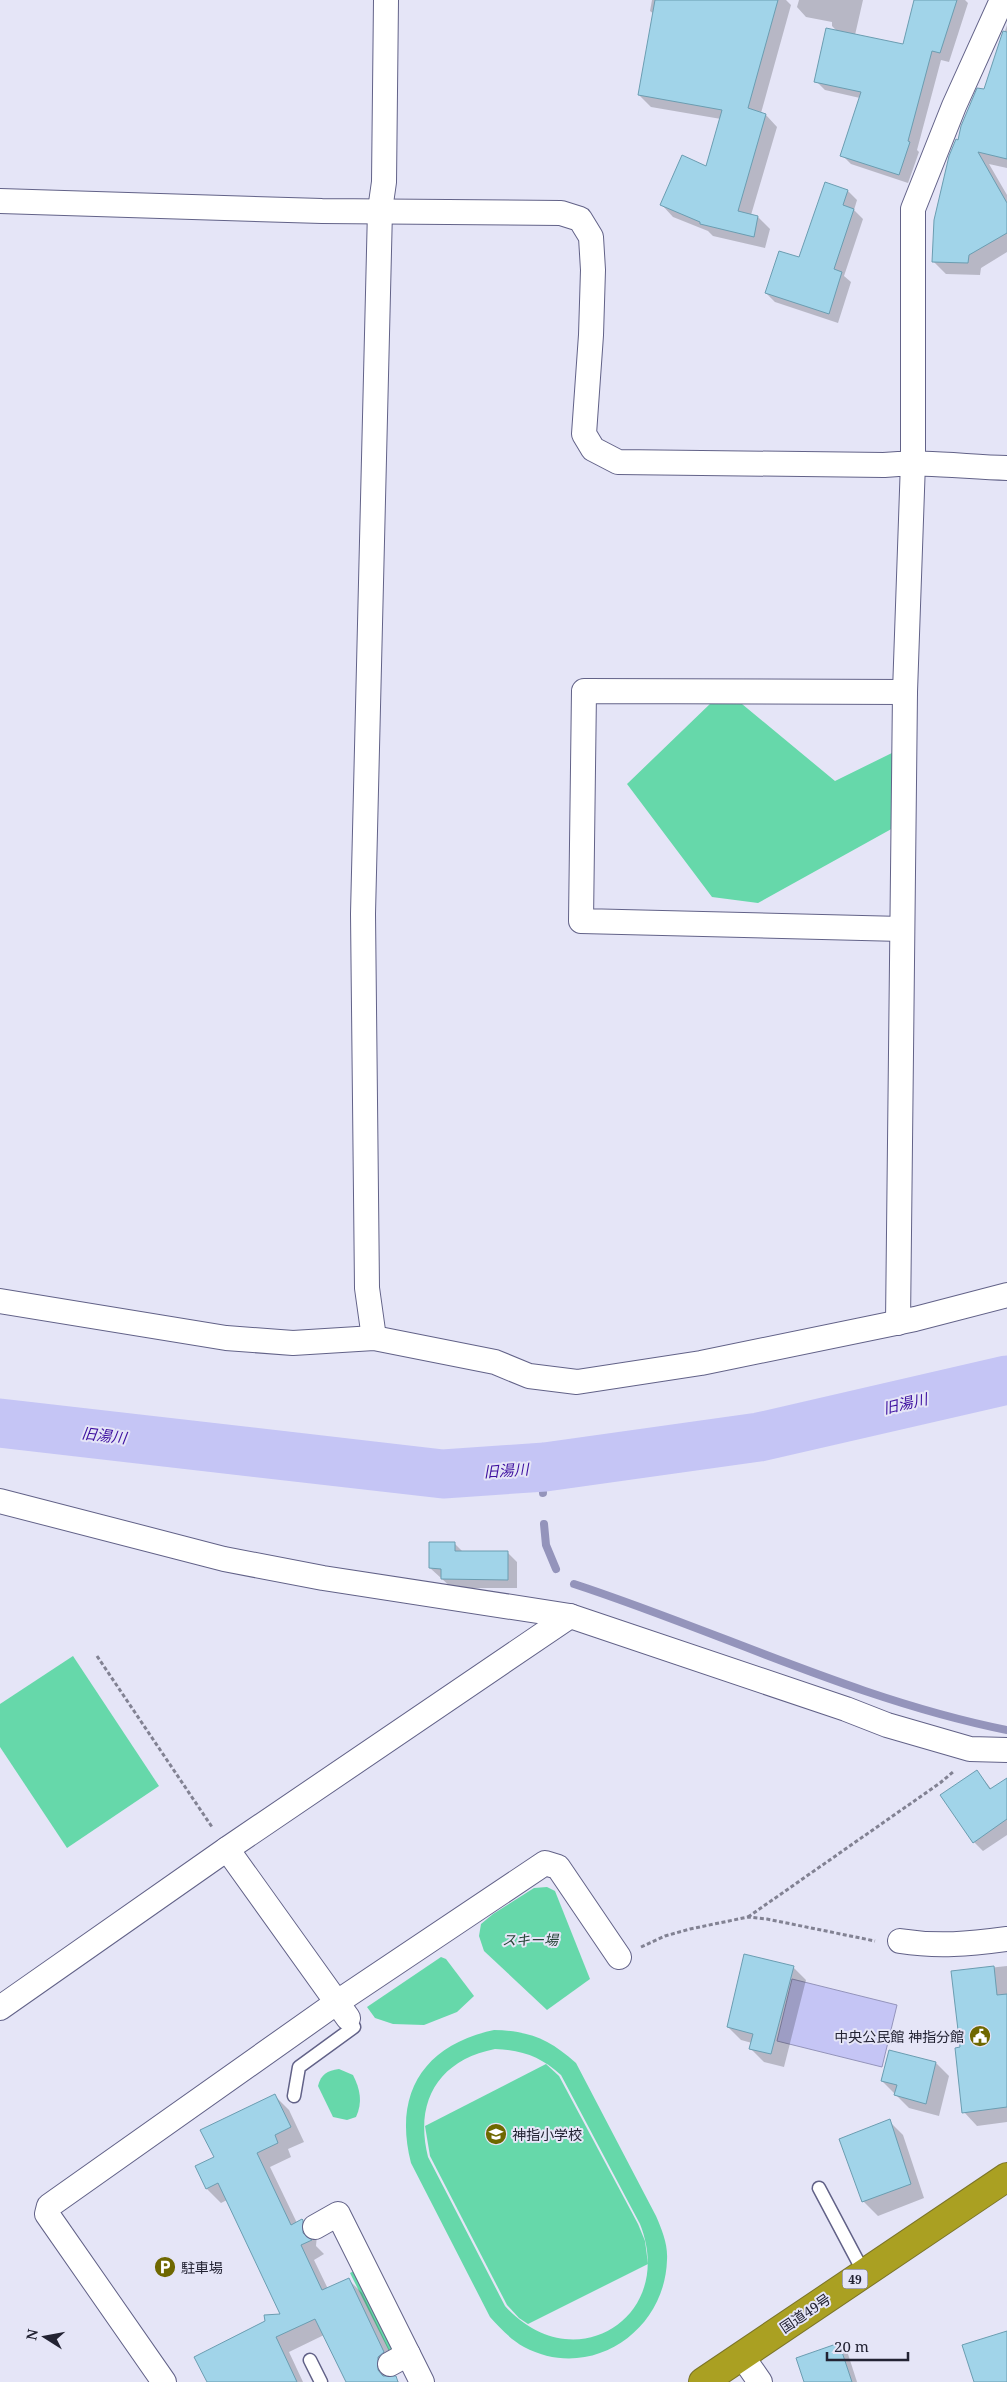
<svg xmlns="http://www.w3.org/2000/svg" width="1007" height="2382" font-family="'Noto Serif','Noto Sans JP',serif">
<style>
.green{fill:#66d8aa;fill-rule:evenodd}
.water{fill:#c5c5f5;stroke:#9494bb}
.shadow{fill:#0003}
.lines{fill:none;stroke-linecap:round;stroke-linejoin:round}
.stream{stroke:#9494bb;stroke-width:8}
.river{stroke:#c5c5f5;stroke-width:49}
.building{fill:#a1d4e9;stroke:#6b9db1}
.lane-casing{stroke:#626288;stroke-width:15}
.street-casing{stroke:#626288;stroke-width:26}
.highway-casing{stroke:#7b7428;stroke-width:30}
.path{stroke:#828293;stroke-width:3;stroke-dasharray:4 2.5;stroke-linecap:butt}
.lane{stroke:#fff;stroke-width:12}
.street{stroke:#fff;stroke-width:24}
.highway{stroke:#aaa022;stroke-width:28}
.labels{text-anchor:middle;dominant-baseline:central;stroke-width:4;stroke-linejoin:round;paint-order:stroke}
.shield{fill:#e5e5f7;stroke:#5d5d6e;stroke-width:1}
.shield-label{font-size:12px;font-weight:bold;fill:#232333}
.park-label{font-size:14px;font-style:italic;fill:#294538;stroke:#e5e5f7}
.poi-label{font-size:14px;fill:#232333;stroke:#e5e5f7;text-anchor:start}
.street-label{font-size:14px;fill:#232333;stroke:#e5e5f7}
.water-label{font-size:15px;font-style:italic;fill:#3e10a0;stroke:#e5e5f7}
</style>
<rect width="100%" height="100%" fill="#e5e5f7"/>
<g class="green">
<polygon points="712,702 742,704 835,781 898,750 895,827 758,903 712,897 627,784"/>
<polygon points="73,1656 159,1786 67,1848 0,1747 0,1704"/>
<polygon points="547,1887 555,1891 590,1979 547,2010 484,1951 479,1936 481,1924 493,1914 534,1888"/>
<polygon points="441,1957 446,1959 474,1996 457,2012 424,2025 393,2024 375,2018 367,2007"/>
<path d="M494,2030c36,1 55,9 82,33l80,153c6,14 12,28 11,44 -2,72 -77,122 -143,87 -14,-8 -24,-19 -34,-30l-79,-154c-18,-70 13,-118 83,-133zM495,2049c28,1 46,8 66,26l79,149c37,93 -66,158 -135,82l-77,-149c-14,-56 11,-97 67,-108z"/>
<polygon points="546,2064 559,2076 638,2224 645,2241 648,2264 528,2324 519,2318 507,2305 430,2156 425,2126"/>
<path d="M339,2069l14,6c7,14 10,27 3,42l-9,3 -14,-3 -15,-31c3,-12 9,-15 21,-17z"/>
<polygon points="360,2268 400,2350 391,2355 350,2273"/>
</g>
<polygon class="water" points="792,1979 897,2005 882,2067 777,2041"/>
<g class="shadow">
<polygon points="652,0 786,0 791,5 761,113 766,115 777,127 751,215 758,217 770,229 765,248 713,236 708,231 673,217 662,205 707,167 721,119 651,107 639,95 654,14 650,11"/>
<polygon points="799,0 863,0 855,35 904,46 916,0 965,0 968,3 949,62 941,60 917,150 919,152 908,183 851,164 842,155 860,98 825,90 816,81 838,32 832,26 832,22 806,17 797,7"/>
<polygon points="1007,25 1007,168 989,164 1007,195 1007,252 981,268 980,275 946,274 933,261 959,141 985,91"/>
<polygon points="848,191 857,200 854,210 863,219 844,276 851,282 838,323 775,302 766,293 799,259"/>
<polygon points="455,1544 463,1552 507,1552 517,1562 517,1588 452,1588 430,1568"/>
<polygon points="977,1771 992,1790 1007,1792 1007,1835 983,1851 974,1842"/>
<polygon points="1007,1966 1007,2122 977,2126 964,2112 961,2048 952,1972"/>
<polygon points="793,1967 806,1980 784,2067 764,2062 751,2049 752,2043 741,2040 728,2027"/>
<polygon points="889,2051 936,2063 949,2076 939,2116 909,2108 882,2081"/>
<polygon points="275,2096 289,2110 304,2142 288,2149 291,2157 270,2167 297,2223 302,2220 317,2235 316,2246 324,2254 314,2260 328,2289 348,2279 362,2293 397,2366 392,2372 391,2377 395,2378 399,2382 347,2382 324,2335 289,2352 303,2382 208,2382 282,2315 227,2200 221,2203 207,2189 196,2167 215,2157"/>
<polygon points="889,2121 903,2135 924,2198 878,2216 864,2202 840,2140"/>
<polygon points="838,2345 848,2354 857,2382 805,2382"/>
</g>
<g class="lines">
<g class="stream">
<polyline points="542,1467 543,1493"/>
<polyline points="544,1524 546,1545 556,1569"/>
<path d="M574,1584c144,47 283,116 433,146"/>
</g>
<polyline class="river" points="0,1423 443,1474 545,1467 759,1437 1007,1380"/>
</g>
<g class="building">
<polygon points="655,0 778,0 748,108 766,114 738,211 758,216 754,237 700,224 700,222 660,205 682,155 706,166 722,110 638,95"/>
<polygon points="914,0 957,0 940,53 932,51 908,141 910,142 899,175 840,156 861,92 814,82 826,28 903,44"/>
<polygon points="1003,31 1007,32 1007,159 978,152 1007,203 1007,233 969,255 968,263 932,262 934,220 949,156 956,139 958,140 961,126 977,88 984,89"/>
<polygon points="825,182 848,190 843,205 854,209 834,269 842,272 829,314 765,293 779,251 799,257"/>
<polygon points="429,1542 455,1542 455,1551 508,1551 508,1580 441,1579 441,1569 429,1568"/>
<polygon points="977,1770 990,1789 1007,1778 1007,1819 973,1843 940,1795"/>
<polygon points="744,1954 794,1966 771,2054 749,2049 753,2034 727,2027"/>
<polygon points="994,1966 997,1995 1007,1994 1007,2107 962,2113 955,2048 960,2047 951,1971"/>
<polygon points="889,2050 936,2062 926,2104 894,2095 897,2085 881,2081"/>
<polygon points="275,2094 291,2127 275,2135 278,2143 257,2153 291,2225 302,2219 303,2220 303,2233 312,2240 301,2245 322,2290 349,2278 384,2352 378,2357 378,2370 383,2376 396,2376 398,2382 346,2382 315,2319 276,2337 297,2382 207,2382 194,2357 265,2321 264,2315 280,2314 218,2183 206,2189 195,2166 214,2157 200,2130"/>
<polygon points="890,2119 911,2184 862,2202 839,2139"/>
<polygon points="1007,2331 1007,2382 974,2382 962,2345"/>
<polygon points="839,2343 852,2382 804,2382 796,2358"/>
</g>
<g class="lines">
<g class="lane-casing">
<g id="lane">
<polyline points="294,2096 299,2067 354,2027 348,2018"/>
<polyline points="819,2188 864,2273"/>
<polyline points="310,2360 321,2382"/>
</g>
</g>
<g class="street-casing">
<g id="street">
<path d="M0,201l322,10 239,2 19,6 11,18 2,33 -2,65 -7,99 9,15 25,13 266,3c40,-4 82,2 123,3"/>
<polyline points="902,929 581,921 584,691 905,692"/>
<polyline points="0,1301 226,1338 293,1343 374,1338 495,1362 529,1376 577,1382 701,1363 915,1319 1007,1295"/>
<polyline points="898,1323 905,692 913,462 913,209 954,106 1002,0"/>
<polyline points="374,1338 367,1288 363,914 380,210 384,182 386,0"/>
<polyline points="0,1501 224,1559 323,1578 570,1616 846,1709 887,1725 970,1749 1007,1750"/>
<polyline points="227,1849 348,2018"/>
<path d="M900,1941c38,6 69,3 107,-2"/>
<polyline points="0,2008 227,1849 570,1616"/>
<polyline points="315,2227 338,2214 422,2382"/>
<polyline points="742,2356 760,2382"/>
<polyline points="390,2364 408,2354"/>
<polyline points="164,2382 47,2214 49,2206 336,2003 545,1863 558,1867 619,1957"/>
</g>
</g>
<g class="highway-casing">
<polyline id="highway" points="703,2382 1007,2177"/>
</g>
<g class="path">
<polyline points="97,1656 212,1827"/>
<polyline points="748,1917 940,1783 953,1772"/>
<polyline points="641,1947 665,1936 690,1929 748,1917 767,1919 875,1941"/>
</g>
<use href="#lane" class="lane"/>
<use href="#street" class="street"/>
<use href="#highway" class="highway"/>
</g>
<defs>
<g id="civic-disc" transform="scale(1.125)"><circle r="9.5" fill="#6f6800" stroke="#e5e5f7"/><path d="M-.6-6.5H3V-4.5H.6V-3L4-1V1h2V6H-6V1h2V-1L-.6-3ZM-1.2 2.5V6h2.4V2.5Z" fill="#fff"/></g>
<g id="school-disc" transform="scale(1.125)"><circle r="9.5" fill="#6f6800" stroke="#e5e5f7"/><path d="M0-5L7-2L0 1L-7-2ZM-4 1L0 2.5L4 1V4Q0 6-4 4Z" fill="#fff"/></g>
<g id="parking-disc" transform="scale(1.125)"><circle r="9.5" fill="#6f6800" stroke="#e5e5f7"/><path d="M-3.5-5.5H1a3.5 3.5 0 0 1 0 7H-1V5.5H-3.5ZM-1-3.4V-.6H.8a1.4 1.4 0 0 0 0-2.8Z" fill="#fff"/></g>
</defs>
<g fill-rule="evenodd">
<use href="#civic-disc" x="980" y="2036"/>
<use href="#school-disc" x="496" y="2134"/>
<use href="#parking-disc" x="165" y="2267"/>
</g>
<g class="labels">
<rect class="shield" x="842.5" y="2269.5" width="25" height="19" rx="4"/>
<g class="shield-label">
<text x="855" y="2279">49</text>
</g>
<g class="park-label">
<text x="530" y="1939">スキー場</text>
</g>
<g class="poi-label">
<text x="964" y="2036" text-anchor="end">中央公民館 神指分館</text>
<text x="512" y="2134">神指小学校</text>
<text x="181" y="2267">駐車場</text>
</g>
<g class="street-label">
<text transform="translate(805 2313) rotate(-34)">国道49号</text>
</g>
<g class="water-label">
<text transform="translate(905 1403) rotate(-13)">旧湯川</text>
<text transform="translate(104 1435) rotate(7)">旧湯川</text>
<text transform="translate(506 1470) rotate(-4)">旧湯川</text>
</g>
</g>
<g transform="translate(45 2337) rotate(281)" stroke="#e5e5f7" stroke-width="4" paint-order="stroke">
<path d="M0-4L9 19L0 12L-9 19Z" fill="#232333"/>
<text y="-8" font-size="14" font-weight="bold" text-anchor="middle" fill="#232333">N</text>
</g>
<path d="M827 2352v8h81v-8" fill="none" stroke="#232333" stroke-width="2.5"/>
<text x="834" y="2352" font-size="15" fill="#232333" stroke="#e5e5f7" stroke-width="4" paint-order="stroke">20 m</text>
</svg>
